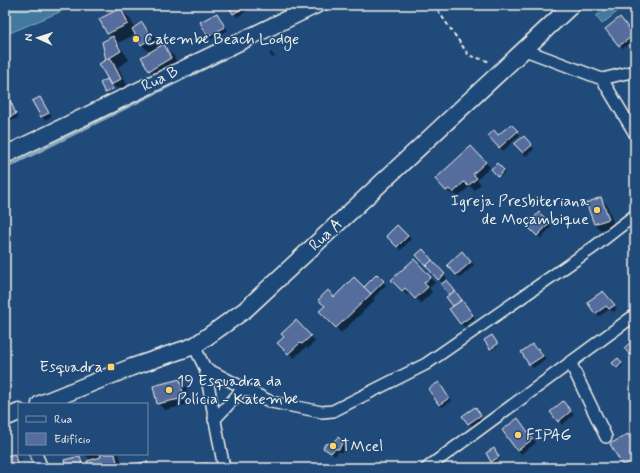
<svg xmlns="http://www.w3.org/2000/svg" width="640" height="473" font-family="Mynerve,sans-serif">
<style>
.water{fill:#42799e;stroke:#89a9bc}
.shadow{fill:#0007}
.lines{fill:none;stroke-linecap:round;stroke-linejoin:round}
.stream{stroke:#89a9bc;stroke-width:3.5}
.building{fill:#556d9d;stroke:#f4f1e8}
.minor-casing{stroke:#f4f1e8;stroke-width:14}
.secondary-casing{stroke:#f4f1e8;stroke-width:19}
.path{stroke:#f4f1e8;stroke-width:2;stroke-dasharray:4 3;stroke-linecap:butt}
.minor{stroke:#1f4a7a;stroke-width:11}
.secondary{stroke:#1f4a7a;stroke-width:16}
.poi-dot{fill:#ffd166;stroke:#1f4a7a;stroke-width:1.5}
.labels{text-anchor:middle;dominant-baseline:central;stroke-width:3;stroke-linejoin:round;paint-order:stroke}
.poi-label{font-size:16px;fill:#f4f1e8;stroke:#1f4a7a;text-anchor:start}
.street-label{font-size:16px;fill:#f4f1e8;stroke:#1f4a7a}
</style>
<rect width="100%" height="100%" fill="#1f4a7a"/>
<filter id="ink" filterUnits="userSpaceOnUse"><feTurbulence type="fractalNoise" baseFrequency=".025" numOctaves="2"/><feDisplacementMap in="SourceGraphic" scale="8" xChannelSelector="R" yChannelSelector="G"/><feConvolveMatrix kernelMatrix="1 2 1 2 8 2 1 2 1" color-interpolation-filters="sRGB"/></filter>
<g filter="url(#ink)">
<g class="water">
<polygon points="5,5 76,5 5,35"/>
<polygon points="613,5 618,11 602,24 596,16"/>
</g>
<g class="shadow">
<polygon points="229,5 244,5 247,11 237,17"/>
<polygon points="121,9 130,19 135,28 142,24 152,33 160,48 163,46 173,55 180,68 159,80 150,71 143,58 150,53 141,44 136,34 118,43 129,60 118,67 129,89 121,93 112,84 107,60 112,38 101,19"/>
<polygon points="217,14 228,30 212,39 209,36"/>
<polygon points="623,22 635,39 623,48 620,45"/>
<polygon points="271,52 275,57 273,58 269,54"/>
<polygon points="107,80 113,90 107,94 106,92"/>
<polygon points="8,96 11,99 18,118 5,123 5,97"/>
<polygon points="40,98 52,116 45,120 42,117"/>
<polygon points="511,125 520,135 503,151 489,136 498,136"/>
<polygon points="524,137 534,149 526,156 516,144"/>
<polygon points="475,152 490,167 477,180 481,184 474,190 470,186 458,197 454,193 452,195 436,179"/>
<polygon points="497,165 505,172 500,177 493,169"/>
<polygon points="600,198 607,205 614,225 601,230 594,224"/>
<polygon points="539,214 552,226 541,238 528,226"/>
<polygon points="397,226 411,239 401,250 387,236"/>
<polygon points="423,251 447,278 442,283 418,255"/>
<polygon points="465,256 474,265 460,278 448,265"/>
<polygon points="419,265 435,283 429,288 432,292 421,303 410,292 407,295 393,280"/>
<polygon points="377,276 386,285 373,298 375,300 341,333 321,311 364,288"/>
<polygon points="448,283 475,318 464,327 451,309 455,306 448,297 451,295"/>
<polygon points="606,295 617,309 613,312 610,309 599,316 596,313"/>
<polygon points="296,321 315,341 308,349 306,347 294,358 279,343"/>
<polygon points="493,338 498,346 492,350 486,341"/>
<polygon points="538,349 546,359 533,368 522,352"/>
<polygon points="618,359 623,365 619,368 614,363"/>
<polygon points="179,380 186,387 190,404 165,410 158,404"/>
<polygon points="439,383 452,401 442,407 439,404"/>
<polygon points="566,406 574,415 562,425 552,412"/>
<polygon points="478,411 483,419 472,427 464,416"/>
<polygon points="521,422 536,443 521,454 503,430"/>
<polygon points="628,435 635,446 635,464 626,468 612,444"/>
<polygon points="343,442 346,446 343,452 338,452 335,456 328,451"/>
<polygon points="495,451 500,459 493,463 487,454"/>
<polygon points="85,454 119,454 123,468 90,468 91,461"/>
<polygon points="15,455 21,461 23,467 31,465 34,468 5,468 5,457"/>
<polygon points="80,457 86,464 87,468 67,468"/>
</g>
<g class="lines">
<g class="stream">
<polyline points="317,13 336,5"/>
<polyline points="5,168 257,42"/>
</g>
</g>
<g class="building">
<polygon points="228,5 244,5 245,7 233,14"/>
<polygon points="121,8 128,24 107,34 99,19"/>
<polygon points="217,13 225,27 208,37 200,22"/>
<polygon points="620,17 634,35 619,46 605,29"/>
<polygon points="142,22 152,38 141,45 132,29"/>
<polygon points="113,36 121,51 106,60 102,42"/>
<polygon points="164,44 171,58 149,71 141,57"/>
<polygon points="110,57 121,79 111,85 99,64"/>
<polygon points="107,79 113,89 105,93 100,83"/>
<polygon points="8,95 16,114 5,119 5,96"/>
<polygon points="40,97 49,113 41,117 32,101"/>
<polygon points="511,124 518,131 499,148 488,136 494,130 498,135"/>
<polygon points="524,136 532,145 523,153 514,144"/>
<polygon points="471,146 486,162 473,174 477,178 468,186 464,182 453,193 449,189 446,191 435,179"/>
<polygon points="497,163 504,170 498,177 491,169"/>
<polygon points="601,197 609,219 594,224 586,203"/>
<polygon points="539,212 550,223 537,236 527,226"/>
<polygon points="397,225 408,236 397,247 386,236"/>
<polygon points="423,249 432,260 426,266 416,255"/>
<polygon points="462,251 471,262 456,275 447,265"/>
<polygon points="414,259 431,277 424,283 428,287 415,299 405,288 402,291 391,280"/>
<polygon points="432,260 445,274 438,280 426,266"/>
<polygon points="377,274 384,281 371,294 364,287"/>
<polygon points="354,277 371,294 336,328 319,311 325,306 318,300 328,290 334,297"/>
<polygon points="447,280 455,291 449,295 441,284"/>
<polygon points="455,291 462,300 453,306 446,297"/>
<polygon points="603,291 615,305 609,309 606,306 595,314 587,302"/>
<polygon points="462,300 473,315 460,324 449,309"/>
<polygon points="296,320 311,336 302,344 300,343 288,354 277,343 284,337 281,334"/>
<polygon points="492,335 498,344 490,349 484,340"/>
<polygon points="632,341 635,344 635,353 631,356 624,348"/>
<polygon points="532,344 536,349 538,348 543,356 529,365 521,352"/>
<polygon points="618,358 622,363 617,368 612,363"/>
<polygon points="180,379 184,398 157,404 153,386"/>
<polygon points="439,382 449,398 439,405 428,389"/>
<polygon points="563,401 571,411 558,422 550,412"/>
<polygon points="475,407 481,415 468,424 462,416"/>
<polygon points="518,418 533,439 517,451 502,430"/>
<polygon points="628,434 635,447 635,456 633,457 634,460 623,466 610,444"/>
<polygon points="338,437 343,442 339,449 335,449 331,453 323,448 325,444 332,443"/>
<polygon points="494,448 499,457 491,462 486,453"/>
<polygon points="15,454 18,467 32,464 33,468 5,468 5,456"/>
<polygon points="100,454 115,454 117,462 96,468 89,468 87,461 101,457"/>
<polygon points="80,456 83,468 66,468 64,460"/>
<polygon points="147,461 149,468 121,468"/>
<polygon points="207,463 208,468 188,468 188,466"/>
</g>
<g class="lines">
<g class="minor-casing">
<g id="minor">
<polyline points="525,50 602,79 635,71"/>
<polyline points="602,79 635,134"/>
<polyline points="194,346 205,368 224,468"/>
<polyline points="570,362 606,437"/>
<polyline points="205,368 271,402 322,412 333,411 426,364 594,247 635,215"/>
<polyline points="214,420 243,389"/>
<polyline points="36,454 42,468"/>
<polyline points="427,468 635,315"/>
</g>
</g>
<g class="secondary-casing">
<g id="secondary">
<polyline points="5,155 316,5"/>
<polyline points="40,404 132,367 194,346 245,310 572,5"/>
<polyline points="5,418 19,412"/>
</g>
</g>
<g class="path">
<polyline points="434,5 470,57"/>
<polyline points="471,56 491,62"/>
</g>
<use href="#minor" class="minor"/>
<use href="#secondary" class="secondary"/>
</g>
</g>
<g class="poi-dot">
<circle cx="136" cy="39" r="4"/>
<circle cx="597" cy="210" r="4"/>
<rect x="107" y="363" width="8" height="8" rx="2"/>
<circle cx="169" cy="390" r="4"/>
<circle cx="518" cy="435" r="4"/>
<circle cx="333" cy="446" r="4"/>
</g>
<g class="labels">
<g class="poi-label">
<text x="144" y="39">Catembe Beach Lodge</text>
<text x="589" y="201" text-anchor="end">Igreja Presbiteriana<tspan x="589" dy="18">de Moçambique</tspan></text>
<text x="103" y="367" text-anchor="end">Esquadra</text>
<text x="177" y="381">19 Esquadra da<tspan x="177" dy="18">Polícia - Katembe</tspan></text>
<text x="526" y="435">FIPAG</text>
<text x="341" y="446">TMcel</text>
</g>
<g class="street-label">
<text transform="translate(160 79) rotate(-26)">Rua B</text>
<text transform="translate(326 235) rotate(-43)">Rua A</text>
</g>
</g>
<rect width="640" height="473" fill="none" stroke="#1f4a7a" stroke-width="20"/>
<rect x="10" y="10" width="620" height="453" fill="none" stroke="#f4f1e8" stroke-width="1.5" filter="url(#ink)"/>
<rect x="18" y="403" width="130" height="52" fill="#1f4a7a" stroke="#748da6"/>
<rect x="26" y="416" width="20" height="6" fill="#1f4a7a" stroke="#748da6"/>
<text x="54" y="423" font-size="12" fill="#f4f1e8">Rua</text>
<rect x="26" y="433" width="20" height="12" fill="#556d9d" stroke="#748da6"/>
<text x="54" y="443" font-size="12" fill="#f4f1e8">Edifício</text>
<g transform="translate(38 38) rotate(273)" stroke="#1f4a7a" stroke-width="3" paint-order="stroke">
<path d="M0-3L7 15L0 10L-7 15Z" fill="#f4f1e8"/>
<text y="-6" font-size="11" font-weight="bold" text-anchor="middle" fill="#f4f1e8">N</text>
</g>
</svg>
